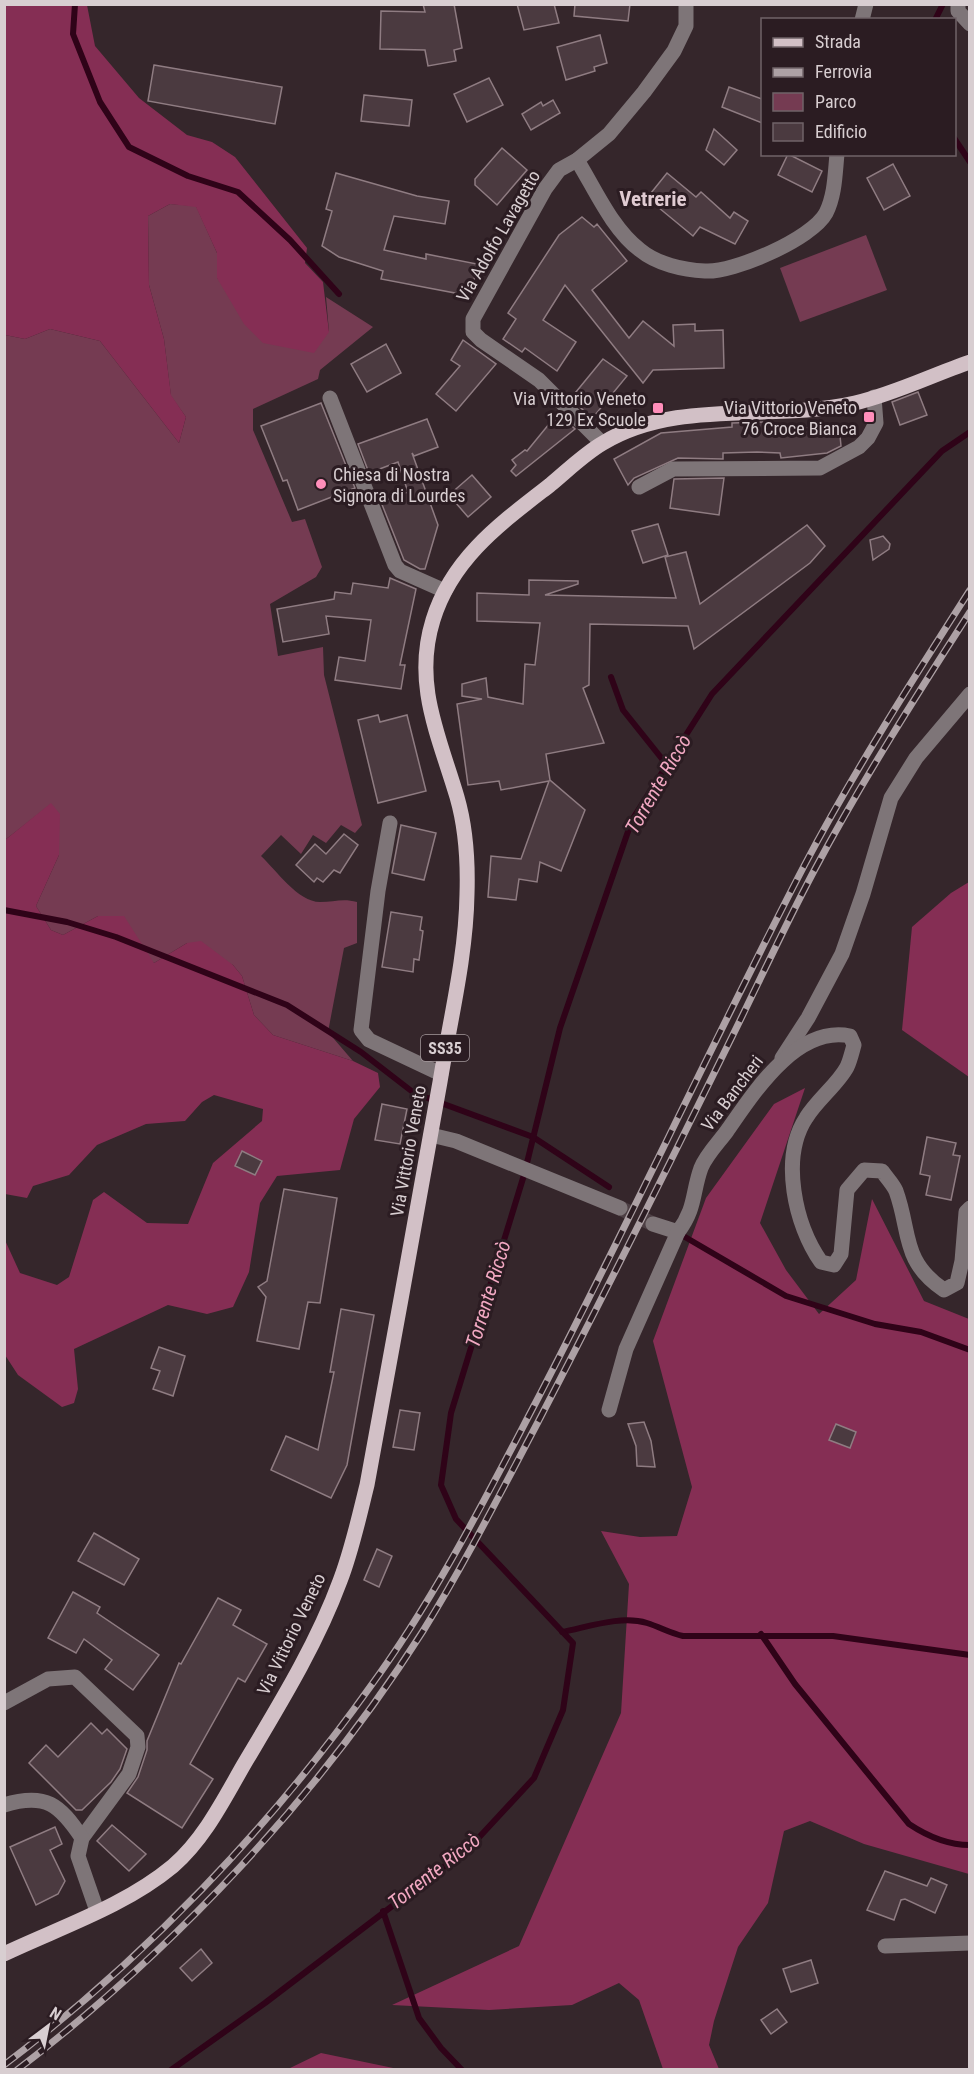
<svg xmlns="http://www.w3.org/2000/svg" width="974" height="2074" font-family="'Roboto Condensed',sans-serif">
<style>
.green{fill:#753b52}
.forest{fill:#852e54}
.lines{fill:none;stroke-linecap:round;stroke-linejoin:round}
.stream{stroke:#2f0318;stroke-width:6}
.building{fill:#4b3a40;stroke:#8f7c82;stroke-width:1.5}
.minor-tunnel{stroke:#4d3f44;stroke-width:15;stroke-dasharray:15 8;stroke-linecap:butt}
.minor{stroke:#7e7578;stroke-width:15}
.major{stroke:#d2c0c6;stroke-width:15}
.rail-casing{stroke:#ada1a5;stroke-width:7}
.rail{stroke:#2b1c22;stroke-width:4.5;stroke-dasharray:14;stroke-linecap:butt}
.poi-dot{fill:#ff8eba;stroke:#2b1c22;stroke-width:2}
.labels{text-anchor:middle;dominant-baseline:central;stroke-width:6;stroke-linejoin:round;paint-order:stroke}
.shield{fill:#2b1c22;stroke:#a4999c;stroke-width:1.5}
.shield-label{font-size:16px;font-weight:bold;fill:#d8ced1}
.street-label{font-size:18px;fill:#d8ced1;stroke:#2b1c22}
.poi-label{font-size:18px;fill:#d8ced1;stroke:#2b1c22;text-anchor:end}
.water-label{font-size:20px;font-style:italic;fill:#f2a8c2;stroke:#2b1c22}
.quarter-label{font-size:21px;font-weight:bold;fill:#e0cbd2;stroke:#2b1c22}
</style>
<rect width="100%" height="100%" fill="#35262b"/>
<g class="green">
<path d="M170,204l26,2 21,47v25l112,54 -3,-35 47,30 -53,43 -2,9 -65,30v21l39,92 13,-3 17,48 -6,10 -46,27 8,52 45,-9 1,28 38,150 -7,8 -14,-8 -15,18 -13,-8 -12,19 -20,-19 -20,21c15,14 37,46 59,46 14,0 23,-4 37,0v41l-13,5 -16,84 25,29 -80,-26 -19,-20 -12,-39 -9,-11 -46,-22 -33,20 -56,-47 -35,19 -12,-5 -15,-24 23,-51 -8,-51 -46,36v-505l20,4 25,-10 50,12 79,102 7,-26 -15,-21 -7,-57 -15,-54 -1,-69z"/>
<polygon points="866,235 887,290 800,322 780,268"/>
</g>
<g class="forest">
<polygon points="4,5 87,5 95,46 139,98 187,135 212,142 235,157 307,248 305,263 323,282 329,332 314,353 263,343 244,324 217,278 217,253 196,207 170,204 148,216 149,285 164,339 171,395 186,417 179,443 100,341 50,329 25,339 5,335"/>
<polygon points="51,803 60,814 59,855 36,906 51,930 63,935 98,916 124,916 154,963 187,943 201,941 233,965 242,976 254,1015 273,1035 353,1061 378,1073 380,1087 354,1119 340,1170 277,1176 260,1203 249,1272 233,1307 207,1314 168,1305 74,1349 78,1389 74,1403 62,1407 18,1375 5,1355 4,1238 20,1273 57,1285 69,1277 93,1200 104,1192 147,1223 188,1224 213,1163 262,1121 263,1109 214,1095 202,1102 185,1121 146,1124 97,1145 69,1175 33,1186 27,1198 5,1194 5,840"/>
<polygon points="969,882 969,1077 902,1030 912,927 951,893"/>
<polygon points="805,1088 760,1223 786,1270 819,1314 856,1280 872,1199 924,1301 969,1319 969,1874 864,1844 810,1821 784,1831 768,1903 738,1947 714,2021 709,2045 719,2069 663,2069 639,2000 619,1983 572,2005 489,2010 392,2005 519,1946 621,1713 629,1584 601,1531 640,1537 677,1536 692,1487 653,1341 706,1198 774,1104"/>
<polygon points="321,2053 398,2069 288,2069"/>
</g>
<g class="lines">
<g class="stream">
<polyline points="75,4 73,34 100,102 129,147 188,176 238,192 290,240 339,294"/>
<polyline points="935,20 943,4"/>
<polyline points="954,138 970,162"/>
<polyline points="611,677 623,710 667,765"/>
<polyline points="4,910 67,922 116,937 287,1005 361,1052 414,1093 533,1137 609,1187"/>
<polyline points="685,1237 786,1296 875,1324 921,1332 970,1350"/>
<path d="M562,1632c26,-5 59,-17 85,-9 13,4 23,10 36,13h150l137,19"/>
<path d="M761,1634l34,50 114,140c18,12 38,21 61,21"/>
<polyline points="383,1911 419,2018 441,2048 462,2070"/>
<polyline points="171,2070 265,2003 471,1846 534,1778 563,1710 573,1643 456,1519 441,1485 451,1413 524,1175 560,1028 632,820 712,694 942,451 970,432"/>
</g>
</g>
<g class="building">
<polygon points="423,4 454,4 462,48 454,50 456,61 428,66 425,50 380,49 381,11 425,12"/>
<polygon points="517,4 554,4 559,23 524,30"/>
<polygon points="575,4 630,4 628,21 574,16"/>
<polygon points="600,35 607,63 594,67 595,71 566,80 557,47"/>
<polygon points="154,65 282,87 275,124 148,101"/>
<polygon points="489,78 503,105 467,122 454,94"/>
<polygon points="729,87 762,99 762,123 722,107"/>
<polygon points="364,95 412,100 409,126 361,121"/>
<polygon points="553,100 560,113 531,130 522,114 541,102 543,106"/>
<polygon points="714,129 737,150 724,165 706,150"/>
<polygon points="502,148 527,170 497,205 475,185 475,179"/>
<polygon points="788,154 822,171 812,192 778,175"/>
<polygon points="893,164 910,196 884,210 867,178"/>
<polygon points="336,173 417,196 449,201 445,224 394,216 384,250 426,259 426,254 477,264 471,296 381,279 383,271 339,257 322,246 332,211 326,209"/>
<polygon points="667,173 696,197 701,192 730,218 734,212 748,221 735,244 700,227 693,236 647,198"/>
<polygon points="582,217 594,227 597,224 627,261 592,290 629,338 643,321 674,346 673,325 695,324 695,331 723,330 724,368 653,370 643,383 565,285 543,320 576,342 557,371 525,348 522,352 503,339 516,319 508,313 559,235"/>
<polygon points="463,340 496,364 456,411 436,394 460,366 451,360"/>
<polygon points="386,344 401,373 367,392 351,364"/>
<polygon points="603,359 627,376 595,415 590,417 571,398"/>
<polygon points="918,392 927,415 900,425 892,402"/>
<polygon points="321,403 355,488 298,510 287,480 283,481 261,426"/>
<polygon points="558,413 575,429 516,476 511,471 516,465 512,460 525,450 527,451"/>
<polygon points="427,419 438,447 414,456 412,453 438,525 425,569 420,569 404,560 381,502 408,492 398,462 369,473 358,444"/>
<polygon points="768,422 768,431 839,425 841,446 827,453 781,458 780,453 757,452 723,453 723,459 678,458 634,478 628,485 614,459 661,433 732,427 732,423"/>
<polygon points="472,475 491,497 468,517 449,495"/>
<polygon points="724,478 719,515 670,508 674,479"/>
<polygon points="658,524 668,555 643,563 632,531"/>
<polygon points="807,525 825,546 810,563 694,649 688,626 590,624 589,685 583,688 604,743 546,754 550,780 585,810 561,871 540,862 537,882 519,879 516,900 488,897 491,856 521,859 549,781 501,790 499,781 468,785 457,704 482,699 462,696 462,684 486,678 488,697 523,704 525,664 535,665 540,623 477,621 477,593 529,595 529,580 578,581 578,584 545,595 676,598 665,557 686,552 700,604"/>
<polygon points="883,536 890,544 889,549 873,560 870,540"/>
<polygon points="390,578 416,589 400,665 405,665 401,689 335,680 339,657 365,661 371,620 326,616 329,634 283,642 277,609 334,599 335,592 351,594 353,583 388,588"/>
<polygon points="378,715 380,722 407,715 426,791 378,803 358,720"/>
<polygon points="401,825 436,833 424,880 392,873"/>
<polygon points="344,834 358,845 340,873 334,870 323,882 317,878 314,882 296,865 315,844 326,854"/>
<polygon points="391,912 422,917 420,930 423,931 419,960 414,959 413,972 382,967"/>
<polygon points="382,1104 407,1109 400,1144 375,1140"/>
<polygon points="927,1137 956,1143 953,1155 960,1156 951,1200 926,1195 930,1176 920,1174"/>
<polygon points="242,1151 262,1161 255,1175 235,1166"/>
<polygon points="284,1189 337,1198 320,1303 308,1302 299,1349 257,1341 266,1297 258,1287 267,1281"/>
<polygon points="341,1309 374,1315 347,1465 331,1498 271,1470 286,1436 318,1450 334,1372 330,1372"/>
<polygon points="159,1347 185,1356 173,1396 153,1389 160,1371 151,1368"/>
<polygon points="400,1410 420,1413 414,1450 393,1447"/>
<polygon points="644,1422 651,1441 655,1467 637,1466 636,1446 628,1424"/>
<polygon points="836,1424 856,1432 850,1448 829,1440"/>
<polygon points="94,1533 139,1559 124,1585 78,1561"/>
<polygon points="377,1549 392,1556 379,1587 364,1580"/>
<polygon points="73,1592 100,1607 97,1613 159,1655 133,1690 105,1669 112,1660 84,1639 76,1653 48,1638"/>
<polygon points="218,1598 241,1610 233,1625 267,1644 245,1682 238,1678 190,1764 213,1779 182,1828 127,1793 138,1777 147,1750 147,1741 179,1663 181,1664"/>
<polygon points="91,1723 102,1734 107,1729 127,1749 120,1769 111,1782 82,1810 76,1810 29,1763 46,1745 58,1757"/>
<polygon points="112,1825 146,1854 129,1871 97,1841"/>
<polygon points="55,1827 62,1844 50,1850 65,1881 58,1894 36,1905 10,1847"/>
<polygon points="885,1871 927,1886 931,1878 947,1885 935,1913 905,1899 901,1900 894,1920 867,1910"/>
<polygon points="201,1949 212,1963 192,1981 180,1968"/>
<polygon points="811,1960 818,1983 791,1992 783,1969"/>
<polygon points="777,2009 787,2022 771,2034 761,2020"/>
</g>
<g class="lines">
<polyline class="minor-tunnel" points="620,1208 653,1224"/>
<g class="minor">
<polyline points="958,4 958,11 970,24"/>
<polyline points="862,20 866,4"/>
<path d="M577,160c18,29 35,69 63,90 17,14 43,20 65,21 28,2 107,-32 121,-58 9,-18 9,-39 11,-59"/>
<polyline points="330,398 395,565 400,571 445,591"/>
<polyline points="602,443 539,380 481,340 473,332 473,319 545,189 559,170 577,160 609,134 644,92 674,51 686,26 686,4"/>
<polyline points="639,487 673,469 820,468 859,447 868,438 876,423 874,397"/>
<polyline points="390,823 378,891 361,1030 369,1040 441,1074"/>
<polyline points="782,1058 808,1018 842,954 863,894 891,798 916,758 970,694"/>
<polyline points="431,1135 456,1141 620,1208"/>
<path d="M653,1224l25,8c18,-24 14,-39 23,-64 5,-13 18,-26 26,-37 26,-37 69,-106 123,-95l4,9c-2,7 -4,16 -7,22 -9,17 -30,33 -41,51 -26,40 -11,107 15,144l13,3 7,-11 6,-64 17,-20 18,1c4,6 11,13 14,20 15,41 5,70 48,99l13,-7 5,-22 4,-49 4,-4"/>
<polyline points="609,1410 626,1349 678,1232"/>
<polyline points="4,1703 48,1679 75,1677 137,1736 138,1747 129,1774 82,1838 78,1856 97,1911"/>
<path d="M4,1805c42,-13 56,0 78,33"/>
<polyline points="885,1946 970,1943"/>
</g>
<path class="major" d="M4,1954c57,-27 121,-48 169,-88 31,-27 50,-65 70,-100 35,-59 73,-120 97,-185 12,-31 19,-64 27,-96 24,-134 50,-269 73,-403 10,-62 26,-125 27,-188 1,-32 -1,-66 -10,-97 -18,-61 -44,-113 -24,-177 19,-62 68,-97 117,-135 17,-14 34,-31 53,-42 74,-45 170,-21 252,-40 39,-9 77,-28 115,-41"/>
<g class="rail-casing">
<g id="rail">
<path d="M4,2065c140,-106 265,-236 366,-378 65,-89 115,-188 166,-285 92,-177 176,-359 268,-536 50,-95 108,-185 166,-276"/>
<path d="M17,2070c157,-120 300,-272 406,-439 42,-68 78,-139 115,-209 64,-123 126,-247 187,-371 30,-60 58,-122 90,-182 47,-88 101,-173 155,-257"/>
</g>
</g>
<use href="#rail" class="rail"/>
</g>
<g class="poi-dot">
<rect x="652" y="402" width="12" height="12" rx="3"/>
<rect x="863" y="411" width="12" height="12" rx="3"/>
<circle cx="321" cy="484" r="6"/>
</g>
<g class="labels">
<rect class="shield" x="421" y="1035" width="48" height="26" rx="4.5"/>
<g class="shield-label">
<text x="445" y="1048">SS35</text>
</g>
<g class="street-label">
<text transform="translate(498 236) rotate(-60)">Via Adolfo Lavagetto</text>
<text transform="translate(732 1093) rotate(-53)">Via Bancheri</text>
<text transform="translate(408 1151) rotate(-80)">Via Vittorio Veneto</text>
<text transform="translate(291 1634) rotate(-64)">Via Vittorio Veneto</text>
</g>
<g class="poi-label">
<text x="646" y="398">Via Vittorio Veneto<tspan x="646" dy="21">129 Ex Scuole</tspan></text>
<text x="857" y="407">Via Vittorio Veneto<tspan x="857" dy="21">76 Croce Bianca</tspan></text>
<text x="333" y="474" text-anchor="start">Chiesa di Nostra<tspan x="333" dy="21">Signora di Lourdes</tspan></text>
</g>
<g class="water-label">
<text transform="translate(658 784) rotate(-60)">Torrente Riccò</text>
<text transform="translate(488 1294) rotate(-73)">Torrente Riccò</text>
<text transform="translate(434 1871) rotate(-38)">Torrente Riccò</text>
</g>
<g class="quarter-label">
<text x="653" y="199">Vetrerie</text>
</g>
</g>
<rect width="974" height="2074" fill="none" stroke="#d8ced1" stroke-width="12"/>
<rect x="761" y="18" width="195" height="138" fill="#2b1c22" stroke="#706368" stroke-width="1.5"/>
<rect x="773" y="38" width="30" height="9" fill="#d2c0c6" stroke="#706368" stroke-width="1.5"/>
<text x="815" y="48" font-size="18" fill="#d8ced1">Strada</text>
<rect x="773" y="68" width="30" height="9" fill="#ada1a5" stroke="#706368" stroke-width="1.5"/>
<text x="815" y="78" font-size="18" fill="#d8ced1">Ferrovia</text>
<rect x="773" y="93" width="30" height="18" fill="#753b52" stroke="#706368" stroke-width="1.5"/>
<text x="815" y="108" font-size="18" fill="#d8ced1">Parco</text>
<rect x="773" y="123" width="30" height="18" fill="#4b3a40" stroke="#706368" stroke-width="1.5"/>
<text x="815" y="138" font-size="18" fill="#d8ced1">Edificio</text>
<g transform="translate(48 2026) rotate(32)" stroke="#2b1c22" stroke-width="4.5" paint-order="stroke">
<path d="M0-4.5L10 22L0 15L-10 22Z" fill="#d8ced1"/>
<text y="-9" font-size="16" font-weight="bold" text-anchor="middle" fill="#d8ced1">N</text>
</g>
</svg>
